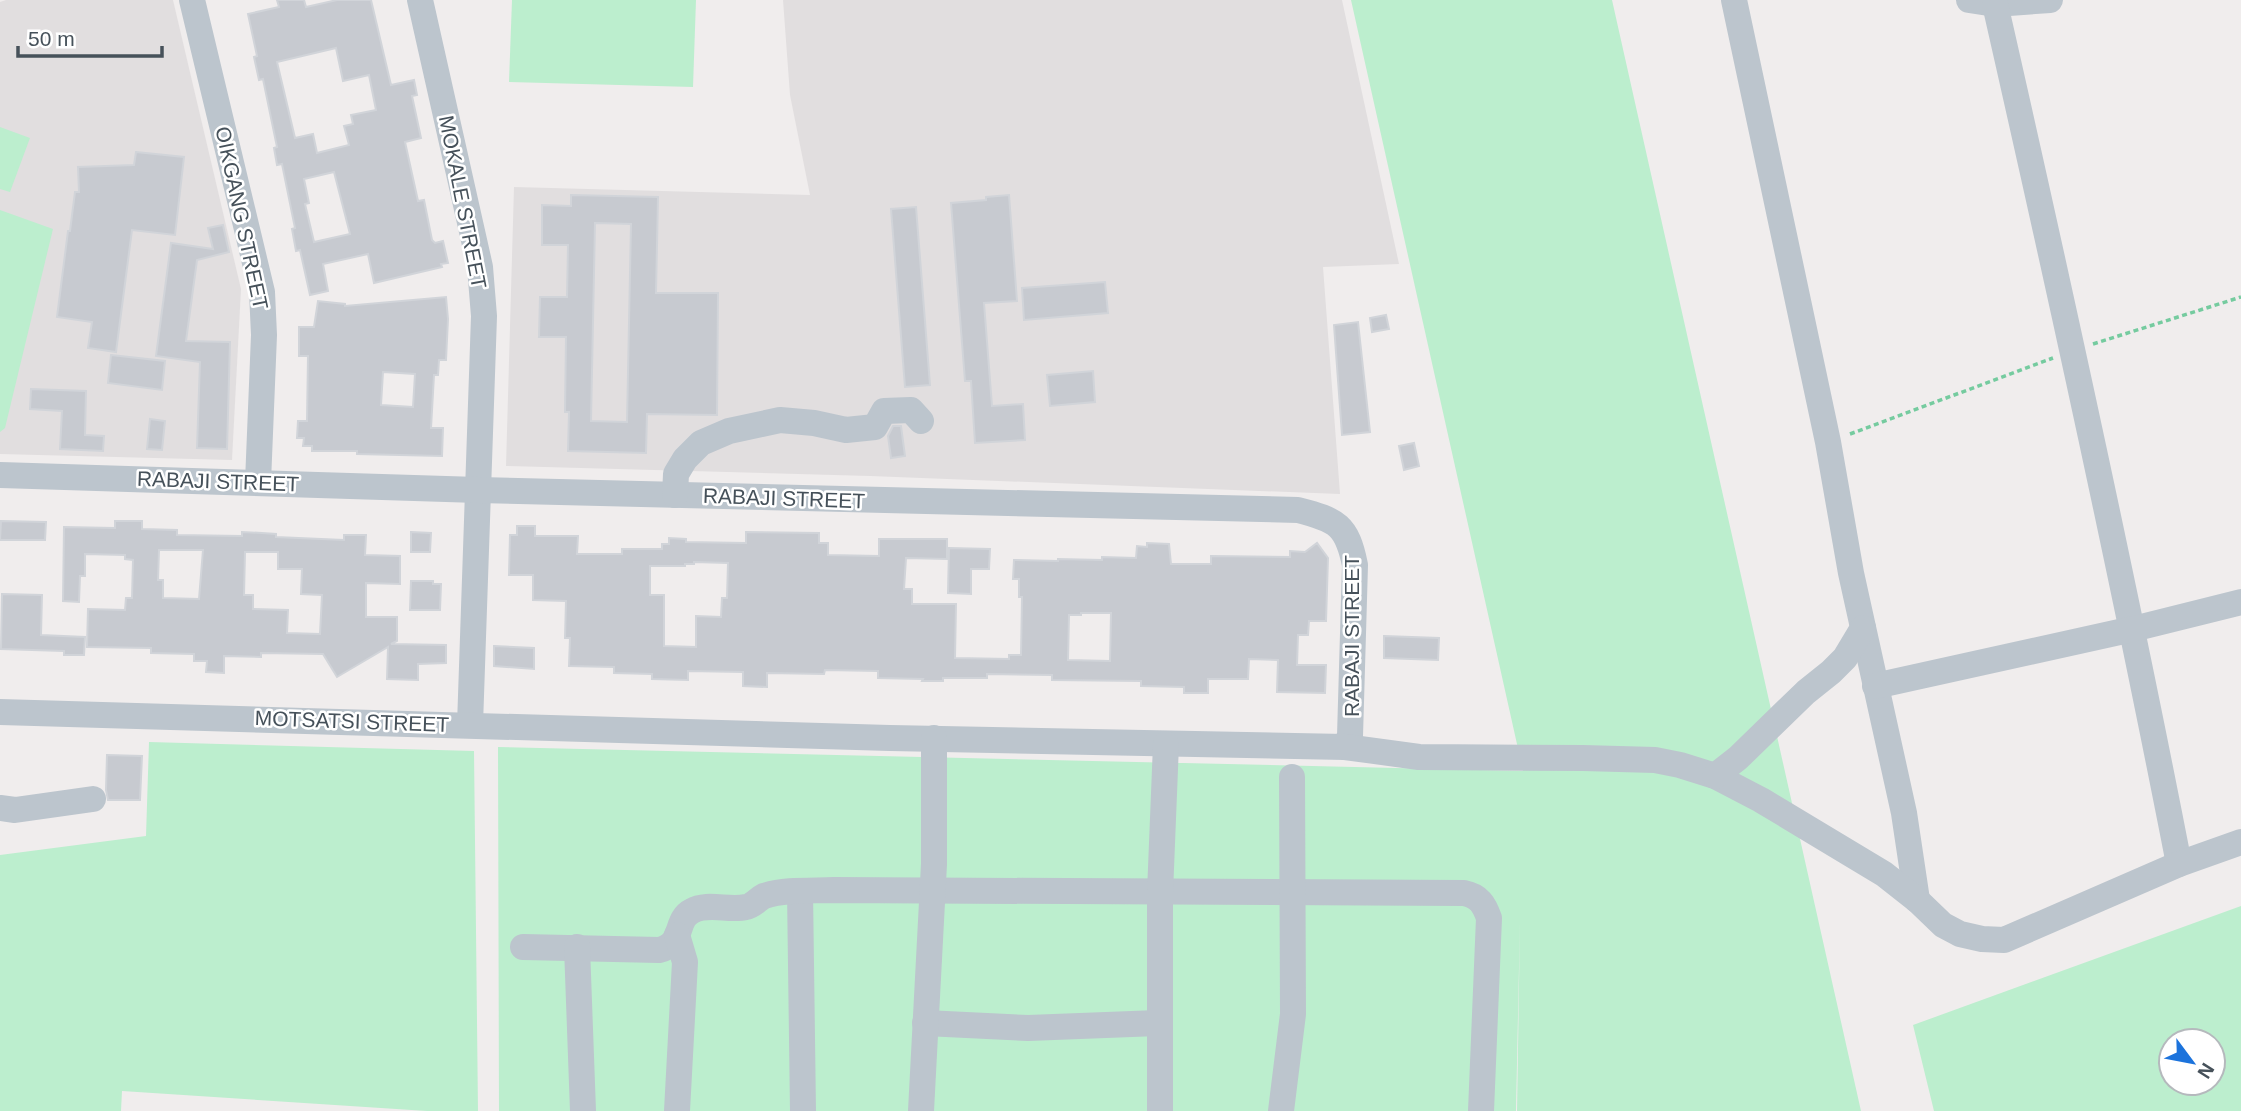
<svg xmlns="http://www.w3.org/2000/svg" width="2241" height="1111" font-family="Helvetica,sans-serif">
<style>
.education{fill:#e1dedf}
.green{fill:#bceece;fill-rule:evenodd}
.building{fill:#c7cad0;stroke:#d1d4d9;stroke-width:2;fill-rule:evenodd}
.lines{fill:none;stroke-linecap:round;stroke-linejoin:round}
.path{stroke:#75cb9f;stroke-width:3.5;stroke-dasharray:5 3.5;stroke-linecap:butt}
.minor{stroke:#bcc5cd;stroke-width:26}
.labels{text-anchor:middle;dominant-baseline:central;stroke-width:5;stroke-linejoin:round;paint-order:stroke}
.street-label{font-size:21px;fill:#46515a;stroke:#fff}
</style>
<rect width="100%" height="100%" fill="#f0eded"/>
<g class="education">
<polygon points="6,0 173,0 241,289 232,460 0,454 0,2"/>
<polygon points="783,0 1342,0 1399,264 1323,267 1340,494 870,476 506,466 514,187 810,195 790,95"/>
</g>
<g class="green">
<polygon points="512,0 696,0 693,87 509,82"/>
<polygon points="1351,0 1612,0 1861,1111 1517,1111 1520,921 1516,1111 499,1111 498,747 1523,771"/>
<polygon points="0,127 30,138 10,192 0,189"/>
<polygon points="0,210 53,229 5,428 0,432"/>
<polygon points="149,742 474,751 478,1111 427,1111 122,1091 121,1111 0,1111 0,855 146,836"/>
<path d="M2241,906v205h-307l-21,-86zM2171,1041h42v42h-42z"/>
</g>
<g class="building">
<path d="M277,0h27l2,7 31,-7h34l20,85 23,-5 3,15 -5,1 9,42 -16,4 13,59 6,-1 8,40 3,3 8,-2 5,22 -7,1 1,3 -68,16 -6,-29 -45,10 5,27 -18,4 -10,-45 -4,1 -4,-22 3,-1 -13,-64 -5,1 -3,-17 3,-1 -14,-68 -4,1 -5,-23 3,-1 -9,-42 31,-7zM336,48l7,33 26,-6 7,35 -25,5 2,9 -9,2 5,19 -32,8 -4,-19 -18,4 -18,-76zM334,172l16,62 -36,8 -9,-38 4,-1 -5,-24z"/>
<polygon points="136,152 184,157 175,235 132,230 116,352 88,348 92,322 57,317 68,231 70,231 75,192 79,192 78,167 134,165"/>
<path d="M571,195l87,2 -2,96h62l-1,122 -70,-1 -1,39 -78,-2 1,-39h-4l1,-75h-27l1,-40h27l1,-52h-26v-40l29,1zM595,223l36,1 -4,198 -36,-1z"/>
<polygon points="1009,195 1017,301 984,303 992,406 1023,404 1025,440 975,443 971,381 965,381 951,203 986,200 986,197"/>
<polygon points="916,207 930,385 905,387 891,209"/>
<polygon points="223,225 229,252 197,260 186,341 230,342 227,449 197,448 200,362 156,356 171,243 213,249 208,228"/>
<polygon points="1105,282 1108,313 1024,320 1022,288"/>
<path d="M446,297l2,22 -2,41h-7l-1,15h-4l-3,53h12l-1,28 -85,-2v-3h-45v-5h-9l1,-8h-7l1,-17h9l1,-65h-9v-29h15l4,-26 27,3v2zM383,372l32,2 -2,33 -32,-2z"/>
<polygon points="1386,315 1389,329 1372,332 1370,318"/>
<polygon points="1358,322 1370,432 1342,435 1334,325"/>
<polygon points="111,355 165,361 162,390 108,383"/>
<polygon points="1093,371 1095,402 1050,406 1047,375"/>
<polygon points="31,389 86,391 85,435 104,436 103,451 60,449 62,411 30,409"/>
<polygon points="150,419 165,421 162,450 147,449"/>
<polygon points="893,426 901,426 905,456 891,458 888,436"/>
<polygon points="1414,443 1419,466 1404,470 1399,446"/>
<polygon points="1,521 46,522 45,540 0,540"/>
<path d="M115,521h27v8l35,1v5l65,1v-4l20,1 14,1v3l68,3v-5h22l-1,20 35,1v28l-34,-1v34h31v24l-6,3 55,1v18l-28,1v16l-31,-1 1,-32 -51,30 -14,-23 -62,-1v4l-37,-1v17l-18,-1 1,-11h-13v-7l-43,-1v-5l-64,-1 1,-38 37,1 1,-12h6l1,-38 -8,-1v-4l-40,-1v22h-5l-1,26 -16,-1 1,-74 51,1zM159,550h44l-4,49 -36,-1v-18h-5zM245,552h33v17h24l-1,25 21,1 -2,39 -33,-1 1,-23 -35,-1v-14h-9z"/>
<path d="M517,526h18v10h43l-1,18h45v-5h40v-5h7v-6l17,1v3l60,1v-11l73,1v10h9v12l51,1v-17h68v20l-41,-1 -2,31h8v15h44l-1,54 54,1v-4h12l1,-58h-3v-18h-6l1,-19 44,1v-2l44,1v-3l34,1 1,-12 10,1v-4l22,1 2,20h40v-8l79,1v-6l15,1 12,-9 11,15 -2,63h-17l-1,14h-10l-1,30h29l-1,28 -48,-1 1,-32 -29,-1 -1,20h-40v14h-24v-6l-43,-1v-5l-89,-1v-5l-65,-1v4h-44v3h-21l1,-2 -45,-1v-7l-53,-1 -1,4 -57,-1v14l-24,-1v-14l-55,-1v9l-36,-1v-5l-38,-1v-6l-45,-1 1,-28h-5l1,-37 -33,-1v-25h-24l1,-40h7zM694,562l34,1 -1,35h-5l-1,19 -25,-1v31l-32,-1v-51h-14v-29h35v-2h9zM1081,613h30l-1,48 -42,-1 1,-45h12z"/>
<polygon points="411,532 431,533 430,552 411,552"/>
<polygon points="949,548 990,549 989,569 971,569 971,594 948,593"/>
<polygon points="411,581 433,581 433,584 441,584 440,610 410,610"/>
<polygon points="2,594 42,595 41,635 85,637 84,655 64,655 64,651 1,649"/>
<polygon points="1384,636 1439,638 1438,660 1384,658"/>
<polygon points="494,646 534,648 534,669 494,666"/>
<polygon points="107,755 142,756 140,800 108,800 106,790"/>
</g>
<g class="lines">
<g class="path">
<polyline points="2093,344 2241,297"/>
<polyline points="1850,434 2053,358"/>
</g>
<g class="minor">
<polyline points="192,0 262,292 264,335 258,482"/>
<polyline points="420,0 480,267 484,316 470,725"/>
<polyline points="1734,0 1828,442 1851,573 1904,813 1917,900"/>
<polyline points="1969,0 1995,4 2050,0"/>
<path d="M1995,4c65,286 128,572 184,860"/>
<path d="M0,475l478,15 820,20c39,10 49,15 57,55l-5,171 -5,11"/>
<polyline points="675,495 676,474 685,459 701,443 729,431 780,420 814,423 846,430 875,427 884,411 911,410 921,421"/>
<polyline points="1875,686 2133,629 2241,602"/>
<polyline points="0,712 890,738 1345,747 1419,757 1583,758 1655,760 1680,765 1715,776 1761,800 1884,874 1917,900 1943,925 1960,934 1982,939 2004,940 2179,864 2241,842"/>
<polyline points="1715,776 1738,758 1806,692 1831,672 1845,658 1863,628"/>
<polyline points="0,808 15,810 93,799"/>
<polyline points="800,891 803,1111"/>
<path d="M523,947l136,3c26,-6 15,-30 33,-39 15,-9 37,0 54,-4 7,-1 12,-8 18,-11 22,-7 47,-5 70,-6l630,3c15,3 20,11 25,25l-8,193"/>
<polyline points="577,947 583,1111"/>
<polyline points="925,1023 1028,1028 1158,1023"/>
<polyline points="677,1111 685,962 677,935"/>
<polyline points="921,1111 934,864 934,738"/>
<polyline points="1160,1111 1160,893 1166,744"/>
<polyline points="1281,1111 1293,1014 1292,777"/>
</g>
</g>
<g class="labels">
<g class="street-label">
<text transform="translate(463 202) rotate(79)">MOKALE STREET</text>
<text transform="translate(242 218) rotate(78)">OIKGANG STREET</text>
<text transform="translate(218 481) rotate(2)">RABAJI STREET</text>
<text transform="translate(784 498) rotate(2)">RABAJI STREET</text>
<text transform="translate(1351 636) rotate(-90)">RABAJI STREET</text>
<text transform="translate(352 721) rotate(2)">MOTSATSI STREET</text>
</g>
</g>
<g transform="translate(2192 1062) rotate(122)"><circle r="33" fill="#ffffff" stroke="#b5b9bd" stroke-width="2"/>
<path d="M0-5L12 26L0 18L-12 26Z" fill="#1c73dc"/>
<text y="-10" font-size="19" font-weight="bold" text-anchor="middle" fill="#46515a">N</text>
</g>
<path d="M18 46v10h144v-10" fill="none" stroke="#46515a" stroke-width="3.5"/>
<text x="28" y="46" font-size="21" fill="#46515a" stroke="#ffffff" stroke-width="5" paint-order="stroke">50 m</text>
</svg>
